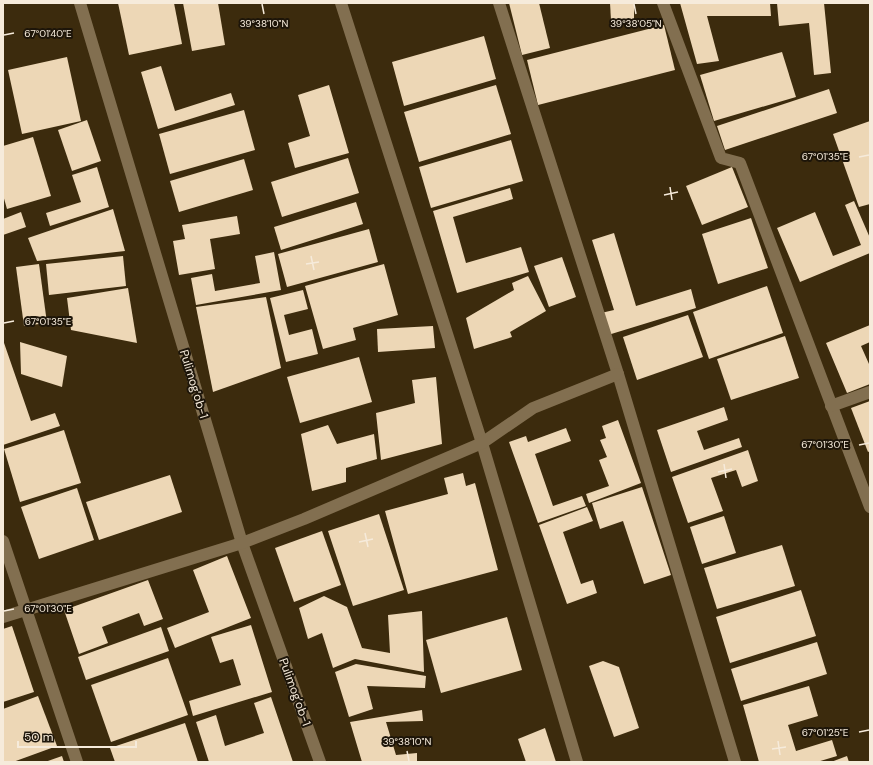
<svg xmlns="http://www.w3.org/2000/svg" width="873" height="765" font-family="'DM Sans',sans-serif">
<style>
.building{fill:#edd7b6}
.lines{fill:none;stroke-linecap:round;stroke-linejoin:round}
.street{stroke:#826f50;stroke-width:12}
.ticks{fill:none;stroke:#f6ebdb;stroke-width:1.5}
.labels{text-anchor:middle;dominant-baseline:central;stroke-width:4;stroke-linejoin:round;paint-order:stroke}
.street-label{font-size:12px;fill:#f6ebdb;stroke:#1d1509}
.ticks-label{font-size:10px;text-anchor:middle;fill:#f6ebdb;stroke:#1d1509;stroke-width:4;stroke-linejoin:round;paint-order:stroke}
</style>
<rect width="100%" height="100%" fill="#3c2b0d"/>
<g class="building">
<polygon points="118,3 174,3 182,44 129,55"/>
<polygon points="183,3 218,3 225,45 192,51"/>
<polygon points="509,3 539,3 550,48 522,55"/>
<polygon points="610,3 634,3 634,19 611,20"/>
<polygon points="680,3 770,3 771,16 707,16 719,61 697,64"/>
<polygon points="777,3 824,3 831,73 814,75 809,23 779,26"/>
<polygon points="664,25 675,70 538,105 527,60"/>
<polygon points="484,36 496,79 404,106 392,62"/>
<polygon points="782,52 796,97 714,121 700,75"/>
<polygon points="67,57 81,121 22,134 8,70"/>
<polygon points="161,66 175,111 231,93 235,105 158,129 141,72"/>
<polygon points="329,85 349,153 295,168 288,143 310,136 298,95"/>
<polygon points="496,85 511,134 419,162 404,112"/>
<polygon points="829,89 837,113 725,150 717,126"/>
<polygon points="244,110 255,150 170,174 159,134"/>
<polygon points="87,120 101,161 72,171 58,130"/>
<polygon points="870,121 870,204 859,207 833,134"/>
<polygon points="33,137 51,196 7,209 3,195 3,146"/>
<polygon points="511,140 523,181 431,208 419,167"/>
<polygon points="348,158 359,193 282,217 271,182"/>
<polygon points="244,159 253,190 179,212 170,181"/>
<polygon points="97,167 109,207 50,226 46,213 81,202 72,175"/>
<polygon points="732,167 748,207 702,225 686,186"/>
<polygon points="510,188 513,199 453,217 466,263 521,247 529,272 457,293 433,211"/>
<polygon points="854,201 870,238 870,253 800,282 777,228 815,212 833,256 861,245 845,205"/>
<polygon points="356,202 363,224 281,250 274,227"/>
<polygon points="113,209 125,251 37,261 28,238"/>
<polygon points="21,212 26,227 3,235 3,219"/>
<polygon points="237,216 240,234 210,239 215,269 179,275 173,241 185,239 182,225"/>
<polygon points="751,218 768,268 718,284 702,234"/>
<polygon points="369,229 378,262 287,287 278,254"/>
<polygon points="614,233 636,306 691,289 696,308 608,335 601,313 614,310 592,240"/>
<polygon points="274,252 281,290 196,305 191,278 212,274 215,291 260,283 255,256"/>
<polygon points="123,256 126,286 49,295 46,264"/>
<polygon points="562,257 576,297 549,307 534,266"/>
<polygon points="39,264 47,323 24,326 16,267"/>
<polygon points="384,264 398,315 353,328 356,340 323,349 305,286"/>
<polygon points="528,276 546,311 510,332 512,337 474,349 466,318 514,290 512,283"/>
<polygon points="767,286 783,333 709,359 693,312"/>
<polygon points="128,288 137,343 71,330 67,298"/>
<polygon points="303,290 308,309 284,315 289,335 312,329 318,354 286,362 270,298"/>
<polygon points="266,297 281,368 213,392 196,307"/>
<polygon points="688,315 703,357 637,380 623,337"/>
<polygon points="870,325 870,342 861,346 869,364 870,364 870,384 847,393 826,343"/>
<polygon points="433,326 435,348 378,352 377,329"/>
<polygon points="785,336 799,378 731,400 717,359"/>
<polygon points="3,340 31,421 55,413 60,426 3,445"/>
<polygon points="20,342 67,356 62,387 21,374"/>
<polygon points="359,357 372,402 300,423 287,377"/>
<polygon points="436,377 442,444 381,460 376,413 415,403 412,380"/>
<polygon points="870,401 870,451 868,452 851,408"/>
<polygon points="724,407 728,420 697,431 704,450 739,438 742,447 671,472 657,430"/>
<polygon points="618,420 641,483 589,503 586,494 609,486 599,460 607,457 600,440 606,438 602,426"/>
<polygon points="328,425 337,444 374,434 377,459 346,468 346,482 312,491 301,434"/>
<polygon points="566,428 571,441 535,454 553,506 582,496 586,506 538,523 509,442 526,436 528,442"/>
<polygon points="64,430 81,483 20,502 4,449"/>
<polygon points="748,450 758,481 742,487 736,470 711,478 723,511 688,523 672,477"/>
<polygon points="463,473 466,486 475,483 498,570 408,594 385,511 448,494 444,478"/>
<polygon points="170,475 182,512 99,540 86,502"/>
<polygon points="642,487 671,575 644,584 623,521 600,529 592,503"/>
<polygon points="77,488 94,540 39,559 21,507"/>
<polygon points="587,507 593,521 563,532 581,584 593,580 597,593 567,604 539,525"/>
<polygon points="379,514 404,590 353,606 328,531"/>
<polygon points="724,516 736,553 702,564 690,527"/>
<polygon points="322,531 341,585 294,602 275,548"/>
<polygon points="782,545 795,586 717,609 704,568"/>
<polygon points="227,556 251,618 175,648 167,628 209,612 193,570"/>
<polygon points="148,580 163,619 144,626 139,613 102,627 108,643 79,654 64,610"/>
<polygon points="801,590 816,636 730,663 716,617"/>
<polygon points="324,596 347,607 362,648 390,653 388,615 422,611 424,672 355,659 333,668 322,633 308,639 299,608"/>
<polygon points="507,617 522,670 441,693 426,640"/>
<polygon points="251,625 272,692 193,716 189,701 241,685 233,659 220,663 211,637"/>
<polygon points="12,626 34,692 3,702 3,629"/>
<polygon points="161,627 169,651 86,680 78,657"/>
<polygon points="817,642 827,674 741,701 731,669"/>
<polygon points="168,658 188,715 111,742 91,685"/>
<polygon points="603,661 619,667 639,728 614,737 589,666"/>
<polygon points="356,664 426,676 425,688 367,686 373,709 349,717 335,672"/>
<polygon points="809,686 818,716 788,725 796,751 832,740 837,756 817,762 759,762 743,705"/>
<polygon points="38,696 57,746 13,762 3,762 3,709"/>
<polygon points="271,697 293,762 209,762 196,722 216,715 225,746 264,733 254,703"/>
<polygon points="422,710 423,721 386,722 396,755 417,753 417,762 362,762 350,722"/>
<polygon points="185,723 198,762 115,762 110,748"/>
<polygon points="545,728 556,762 526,762 518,739"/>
<polygon points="62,756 64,762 45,762"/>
<polygon points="847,756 849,762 831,762"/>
</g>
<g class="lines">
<g class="street">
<polyline points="80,3 242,543 320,762"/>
<polyline points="341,3 482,443 577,762"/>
<polyline points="499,3 618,374 735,762"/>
<polyline points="663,3 721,158 740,163 870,507"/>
<polyline points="831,406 870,392"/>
<polyline points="3,541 77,762"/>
<polyline points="3,617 242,543 304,519 482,443 533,408 618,374"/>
</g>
</g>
<path class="ticks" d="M262,4l2,10M634,4l2,10M4,35l10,-2M859,157l10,-2M670,187l2,13M664,195l14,-3M311,256l3,14M306,264l13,-2M4,323l10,-2M859,445l10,-2M724,464l2,14M718,472l14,-3M365,533l3,14M359,542l14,-3M4,611l10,-2M859,732l10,-2M778,741l2,14M772,749l14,-2M407,751l2,10"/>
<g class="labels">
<g class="street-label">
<text transform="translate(194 384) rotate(73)">Pulimog’ob-1</text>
<text transform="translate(295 692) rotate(70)">Pulimog’ob-1</text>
</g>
</g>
<g class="ticks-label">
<text x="264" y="27">39°38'10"N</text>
<text x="636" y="27">39°38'05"N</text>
<text x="48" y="37">67°01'40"E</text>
<text x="825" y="160">67°01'35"E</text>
<text x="48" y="325">67°01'35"E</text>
<text x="825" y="448">67°01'30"E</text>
<text x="48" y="612">67°01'30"E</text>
<text x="825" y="736">67°01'25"E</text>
<text x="407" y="745">39°38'10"N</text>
</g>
<rect width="873" height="765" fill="none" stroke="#f6ebdb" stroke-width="8"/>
<path d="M18 741v6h118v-6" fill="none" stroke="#f6ebdb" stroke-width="2"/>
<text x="24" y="741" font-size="12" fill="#f6ebdb" stroke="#1d1509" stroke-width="3" paint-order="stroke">50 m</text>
</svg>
